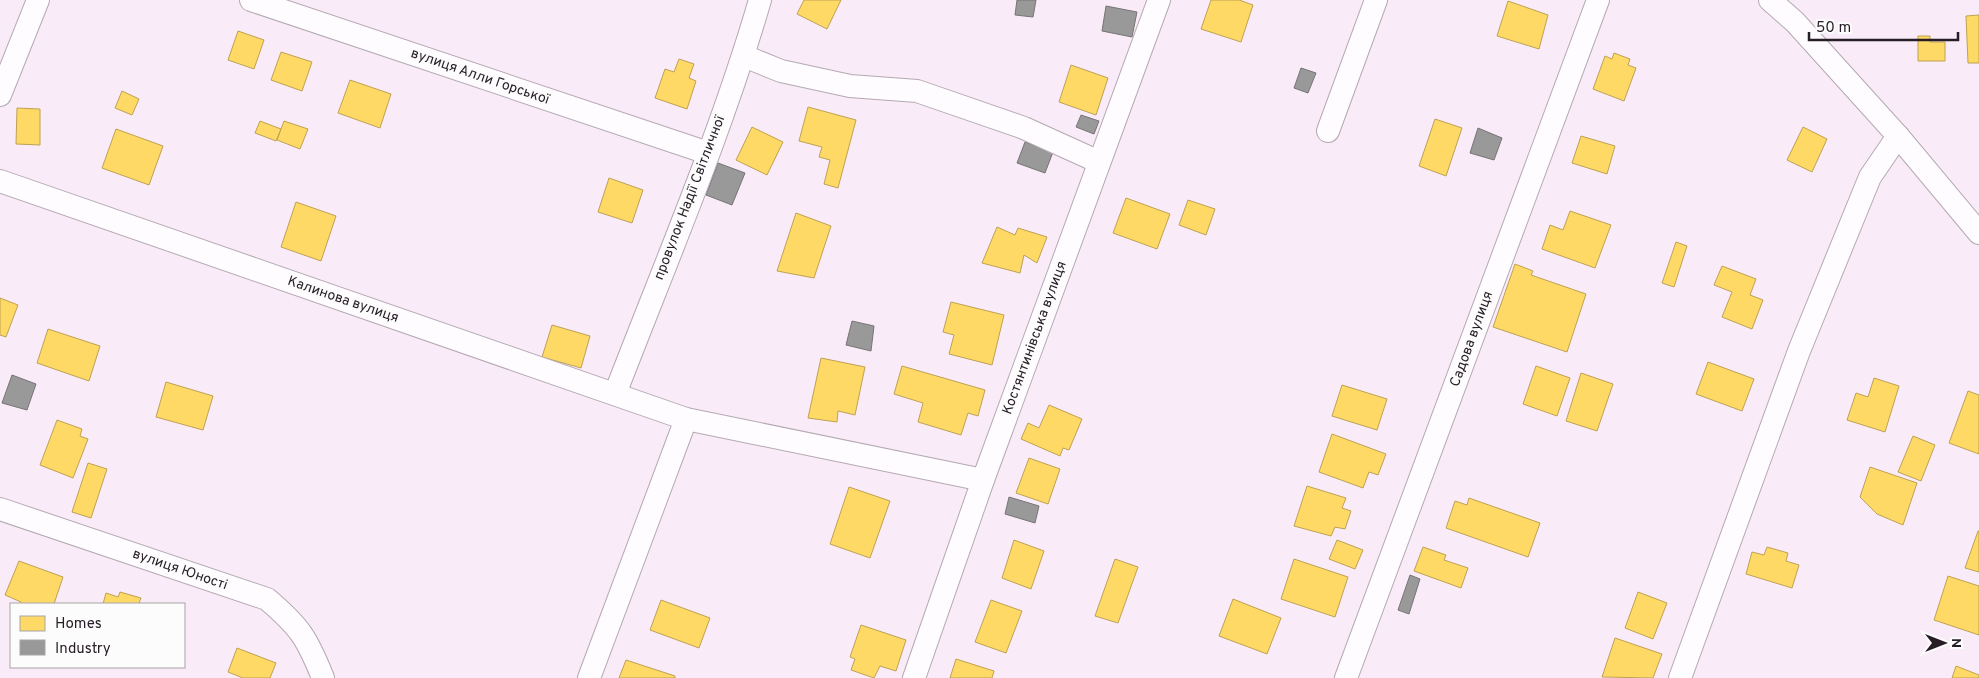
<svg xmlns="http://www.w3.org/2000/svg" width="1979" height="678" font-family="Overpass,sans-serif">
<style>
.homes{fill:#ffd966;stroke:#bea153}
.industry{fill:#999;stroke:#777476}
.lines{fill:none;stroke-linecap:round;stroke-linejoin:round}
.street-casing{stroke:#b4a9b3;stroke-width:24}
.street{stroke:#fefcfe;stroke-width:22}
.labels{text-anchor:middle;dominant-baseline:central;stroke-width:5;stroke-linejoin:round;paint-order:stroke}
.street-label{font-size:14px;fill:#271d26;stroke:#fcfcfc}
</style>
<rect width="100%" height="100%" fill="#f9ecf8"/>
<g class="homes">
<polygon points="804,0 841,0 827,29 797,14"/>
<polygon points="1211,0 1239,0 1253,5 1241,42 1201,29"/>
<polygon points="1508,1 1548,15 1539,49 1497,36"/>
<polygon points="1979,15 1979,63 1968,63 1966,16"/>
<polygon points="238,31 264,40 254,69 228,60"/>
<polygon points="1918,36 1930,36 1930,42 1945,42 1945,61 1918,61"/>
<polygon points="281,52 312,62 302,91 271,80"/>
<polygon points="1614,53 1630,59 1628,65 1636,68 1624,101 1593,89 1605,56 1612,59"/>
<polygon points="679,59 694,64 689,78 696,81 687,109 655,98 665,69 674,72"/>
<polygon points="1071,65 1108,78 1096,115 1059,102"/>
<polygon points="350,80 391,94 380,128 338,113"/>
<polygon points="122,91 139,99 132,115 115,108"/>
<polygon points="808,107 856,120 838,188 824,184 830,160 819,157 822,147 799,141"/>
<polygon points="17,108 40,109 40,145 16,144"/>
<polygon points="1435,119 1462,128 1446,176 1419,166"/>
<polygon points="260,121 281,129 276,141 255,133"/>
<polygon points="284,121 308,129 300,149 277,140"/>
<polygon points="752,127 783,142 767,175 736,160"/>
<polygon points="1803,127 1827,139 1812,172 1787,160"/>
<polygon points="116,129 163,146 149,185 102,168"/>
<polygon points="1581,136 1615,146 1607,174 1572,163"/>
<polygon points="609,178 643,190 632,223 598,212"/>
<polygon points="1126,198 1170,214 1157,249 1113,233"/>
<polygon points="1188,200 1215,209 1206,235 1179,225"/>
<polygon points="296,202 336,216 321,261 281,247"/>
<polygon points="1570,211 1611,225 1595,268 1542,249 1550,225 1563,230"/>
<polygon points="796,213 831,226 814,278 777,271"/>
<polygon points="997,227 1015,235 1018,228 1047,237 1037,263 1024,255 1020,273 982,263"/>
<polygon points="1676,242 1687,246 1674,287 1662,283"/>
<polygon points="1515,264 1533,271 1531,275 1586,294 1567,352 1493,327"/>
<polygon points="1722,266 1756,279 1750,295 1763,300 1752,329 1722,317 1732,292 1714,285"/>
<polygon points="0,298 18,305 6,337 0,335"/>
<polygon points="951,302 1004,315 992,365 949,354 954,335 943,332"/>
<polygon points="552,325 590,336 581,368 542,357"/>
<polygon points="48,329 100,346 89,381 37,363"/>
<polygon points="821,358 865,367 855,415 838,411 837,422 808,418"/>
<polygon points="1708,362 1754,379 1742,411 1696,394"/>
<polygon points="902,366 985,390 978,416 968,413 961,435 918,422 923,403 894,394"/>
<polygon points="1536,366 1570,378 1557,416 1523,404"/>
<polygon points="1581,373 1613,384 1597,431 1566,421"/>
<polygon points="1874,378 1899,386 1885,432 1847,420 1856,393 1868,397"/>
<polygon points="166,382 213,396 203,430 156,417"/>
<polygon points="1342,385 1387,399 1377,430 1332,416"/>
<polygon points="1968,391 1979,395 1979,454 1949,443"/>
<polygon points="1049,405 1082,419 1069,450 1063,448 1060,456 1021,439 1028,423 1039,428"/>
<polygon points="57,420 82,429 80,436 88,439 73,478 40,465"/>
<polygon points="1332,434 1386,454 1378,475 1369,472 1363,488 1319,472"/>
<polygon points="1913,436 1935,445 1921,481 1898,472"/>
<polygon points="1029,458 1060,469 1048,504 1016,493"/>
<polygon points="88,463 107,469 91,518 72,512"/>
<polygon points="1870,467 1917,483 1903,525 1877,514 1860,497"/>
<polygon points="1307,486 1346,498 1342,508 1351,511 1345,529 1335,527 1331,536 1294,526"/>
<polygon points="849,487 890,501 870,558 830,544"/>
<polygon points="1469,498 1540,523 1528,557 1446,528 1455,501 1467,505"/>
<polygon points="1978,531 1979,531 1979,572 1965,568"/>
<polygon points="1014,540 1044,551 1031,589 1002,578"/>
<polygon points="1337,540 1363,550 1355,569 1329,559"/>
<polygon points="1423,547 1446,555 1444,560 1468,568 1461,588 1414,571"/>
<polygon points="1767,547 1788,553 1786,561 1799,565 1792,588 1746,574 1752,552 1764,555"/>
<polygon points="1115,559 1138,567 1118,623 1095,616"/>
<polygon points="1294,559 1348,577 1335,617 1281,599"/>
<polygon points="19,561 63,577 54,604 20,604 21,602 5,595"/>
<polygon points="1948,576 1979,586 1979,635 1934,620"/>
<polygon points="120,592 141,598 139,603 144,604 103,604 106,593 118,597"/>
<polygon points="1638,592 1667,603 1653,639 1625,628"/>
<polygon points="1233,599 1281,618 1267,654 1219,636"/>
<polygon points="661,600 710,618 699,648 650,630"/>
<polygon points="991,600 1022,611 1006,653 975,642"/>
<polygon points="861,625 906,640 896,671 880,666 874,678 851,670 855,659 850,657"/>
<polygon points="1615,638 1662,654 1653,678 1602,677"/>
<polygon points="237,648 276,663 270,678 243,678 228,672"/>
<polygon points="956,659 994,671 992,678 950,678"/>
<polygon points="626,660 675,676 675,678 619,678"/>
<polygon points="1956,666 1979,675 1979,678 1952,678"/>
</g>
<g class="industry">
<polygon points="1017,0 1036,0 1033,17 1015,15"/>
<polygon points="1106,6 1137,12 1132,37 1102,31"/>
<polygon points="1301,68 1316,73 1308,93 1294,88"/>
<polygon points="1081,115 1099,121 1094,134 1076,127"/>
<polygon points="1478,128 1502,138 1494,160 1470,153"/>
<polygon points="1025,142 1053,152 1045,173 1017,163"/>
<polygon points="718,163 745,173 732,205 706,195"/>
<polygon points="852,321 874,326 871,351 846,345"/>
<polygon points="12,375 36,384 27,410 2,403"/>
<polygon points="1009,497 1039,506 1035,523 1005,514"/>
<polygon points="1410,575 1420,579 1409,614 1398,610"/>
</g>
<g class="lines">
<g class="street-casing">
<g id="street">
<polyline points="251,0 708,153"/>
<polyline points="1770,0 1795,22 1898,136 1979,233"/>
<polyline points="744,56 781,71 850,86 917,91 1024,128 1099,162"/>
<polyline points="0,95 38,0"/>
<polyline points="1328,131 1376,0"/>
<polyline points="0,181 686,419 983,480"/>
<path d="M615,394c50,-130 106,-260 145,-394"/>
<path d="M0,509l267,90c33,28 40,39 56,79"/>
<polyline points="589,678 686,419"/>
<polyline points="914,678 983,480 1159,0"/>
<polyline points="1346,678 1598,0"/>
<polyline points="1680,678 1799,351 1870,177 1898,136"/>
</g>
</g>
<use href="#street" class="street"/>
</g>
<g class="labels">
<g class="street-label">
<text transform="translate(480 77) rotate(19)">вулиця Алли Горської</text>
<text transform="translate(690 198) rotate(-69)">провулок Надії Світличної</text>
<text transform="translate(343 300) rotate(19)">Калинова вулиця</text>
<text transform="translate(1035 338) rotate(-70)">Костянтинівська вулиця</text>
<text transform="translate(1472 339) rotate(-70)">Садова вулиця</text>
<text transform="translate(180 570) rotate(19)">вулиця Юності</text>
</g>
</g>
<rect x="10" y="603" width="175" height="65" fill="#fcfcfc" stroke="#a7a3a6"/>
<rect x="20" y="616" width="25" height="15" fill="#ffd966" stroke="#a7a3a6"/>
<text x="55" y="628" font-size="15" fill="#271d26">Homes</text>
<rect x="20" y="640" width="25" height="15" fill="#999999" stroke="#a7a3a6"/>
<text x="55" y="653" font-size="15" fill="#271d26">Industry</text>
<g transform="translate(1944 643) rotate(90)" stroke="#fcfcfc" stroke-width="4" paint-order="stroke">
<path d="M0-4L9 19L0 12L-9 19Z" fill="#271d26"/>
<text y="-8" font-size="14" font-weight="bold" text-anchor="middle" fill="#271d26">N</text>
</g>
<path d="M1809 32v8h149v-8" fill="none" stroke="#271d26" stroke-width="2.5"/>
<text x="1816" y="32" font-size="15" fill="#271d26" stroke="#fcfcfc" stroke-width="4" paint-order="stroke">50 m</text>
</svg>
